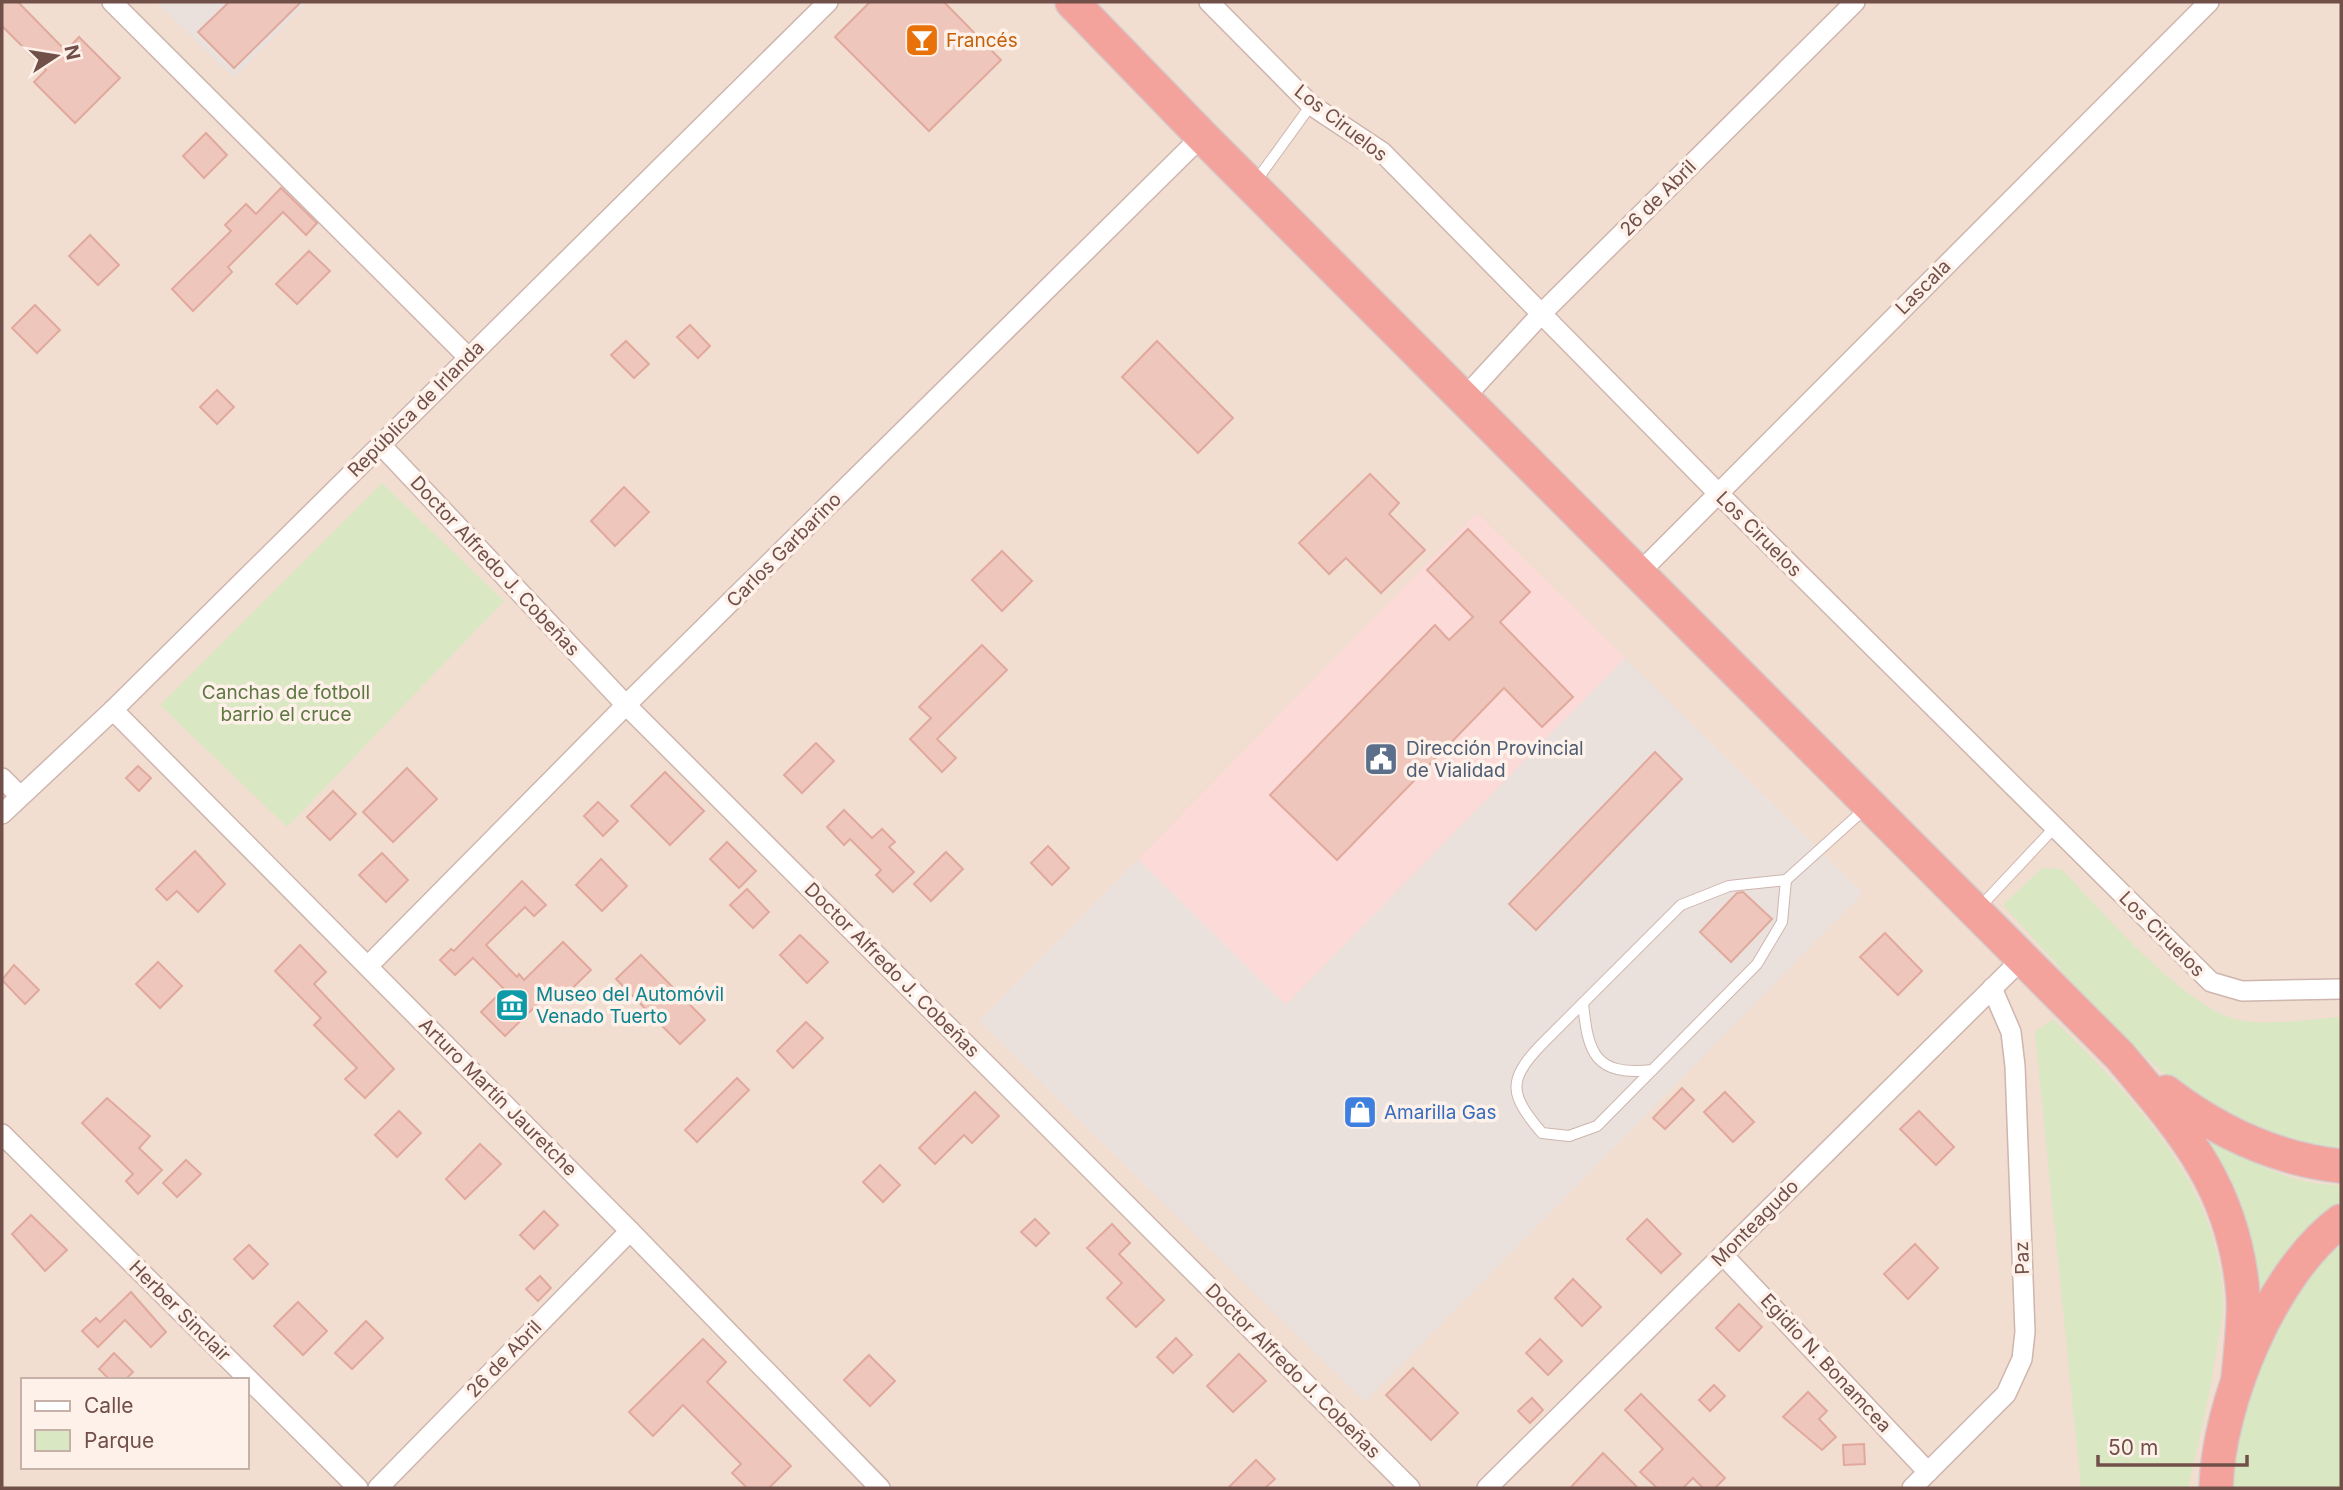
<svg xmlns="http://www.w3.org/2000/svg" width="2343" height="1490" font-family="Inter,sans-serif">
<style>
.residential{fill:#f2ddd1;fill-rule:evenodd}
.commercial{fill:#fbdad7}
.industrial{fill:#eae1dd}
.green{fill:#d9e8c2}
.building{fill:#efc6bb;stroke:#e1a99d;stroke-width:2}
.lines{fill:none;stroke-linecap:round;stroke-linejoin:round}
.lane-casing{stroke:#ceb5ad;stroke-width:12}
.street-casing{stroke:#ceb5ad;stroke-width:22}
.highway-casing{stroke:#d5cac9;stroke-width:36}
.lane{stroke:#fff;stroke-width:10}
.street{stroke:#fff;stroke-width:19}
.highway{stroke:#f3a29c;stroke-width:33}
.labels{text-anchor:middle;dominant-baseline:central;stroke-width:7;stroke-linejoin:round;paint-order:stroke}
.food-label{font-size:19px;fill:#c56008;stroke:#fef1e9;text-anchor:start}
.street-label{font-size:19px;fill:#72504a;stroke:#fef1e9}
.park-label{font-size:19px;fill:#5d7742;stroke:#fef1e9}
.service-label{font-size:19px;fill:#4e5e75;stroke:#fef1e9;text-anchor:start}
.culture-label{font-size:19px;fill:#0d838f;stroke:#fef1e9;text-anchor:start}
.shop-label{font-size:19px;fill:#366cbe;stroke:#fef1e9;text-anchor:start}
</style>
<rect width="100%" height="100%" fill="#fbede3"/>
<path class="residential" d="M2,2h2339v1486h-2339zM23,1380h224v87h-224z"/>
<polygon class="commercial" points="1477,513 1625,658 1285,1005 1138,859"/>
<g class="industrial">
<polygon points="156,2 307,2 234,78"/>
<polygon points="1625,658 1863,893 1365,1402 979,1021 1138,859 1286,1005"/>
</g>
<g class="green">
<polygon points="382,483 504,601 287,827 160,705"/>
<path d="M2042,868l19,1c40,40 128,146 184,152 30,4 65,-2 96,-4v135c-23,-5 -51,-7 -73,-16 -110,-42 -187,-147 -265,-231z"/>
<path d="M2053,1019c78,77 170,168 170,286 0,14 -4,28 -6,42 -7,48 -18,94 -29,141h-107l-46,-456z"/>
<path d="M2203,1132c42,28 85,53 138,53v21l-86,108c1,-16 4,-34 1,-50 -7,-48 -29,-91 -53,-132z"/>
<path d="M2341,1244v244h-109c-2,-49 42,-167 70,-207 11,-15 25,-26 39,-37z"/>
</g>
<g class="building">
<polygon points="2,2 18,2 66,51 79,37 120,78 75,123 34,82 46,70 2,26"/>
<polygon points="229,2 301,2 234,68 198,32"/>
<polygon points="870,2 944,2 1001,60 929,131 835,37"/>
<polygon points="206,133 227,155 204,178 183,156"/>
<polygon points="281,188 317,223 306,235 283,212 228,267 232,272 193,311 172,289 231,231 225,225 246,204 256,214"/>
<polygon points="90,235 119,265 98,285 69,256"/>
<polygon points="309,251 330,271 297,304 276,284"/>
<polygon points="35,305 60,330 37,353 12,328"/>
<polygon points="690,325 710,346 698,358 677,337"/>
<polygon points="626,341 649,364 634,378 611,355"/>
<polygon points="1157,341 1233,418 1198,453 1122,377"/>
<polygon points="217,390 234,407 217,424 200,407"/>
<polygon points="1370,474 1399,503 1389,514 1425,550 1381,593 1346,558 1329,574 1299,543"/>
<polygon points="624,487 649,512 615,546 591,521"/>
<polygon points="1468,529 1530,592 1500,622 1573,697 1542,727 1504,688 1337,860 1270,795 1435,625 1449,640 1473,617 1427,570"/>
<polygon points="1002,551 1032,581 1002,611 972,580"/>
<polygon points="982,645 1007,670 937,739 956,758 942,772 910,739 931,718 919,707"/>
<polygon points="816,743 834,761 802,793 784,775"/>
<polygon points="1655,752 1682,779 1536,930 1509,904"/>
<polygon points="138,766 151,778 139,791 126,778"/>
<polygon points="407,768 437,799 393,842 363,812"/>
<polygon points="665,772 704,811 670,845 631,806"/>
<polygon points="333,791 356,814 330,840 307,817"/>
<polygon points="598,802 618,821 603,836 584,816"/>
<polygon points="844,810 872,838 882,829 895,842 889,847 914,872 893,892 876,875 881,870 850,839 844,845 827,827"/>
<polygon points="727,842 756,871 739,888 710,859"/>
<polygon points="1048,846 1069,868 1052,885 1031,863"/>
<polygon points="195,851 225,884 198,912 177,891 167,900 156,889"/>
<polygon points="946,852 963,869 931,901 914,884"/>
<polygon points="382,853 408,880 386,902 359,875"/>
<polygon points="601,859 627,886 602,911 576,885"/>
<polygon points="522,881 546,905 534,916 525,907 486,945 517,977 519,974 524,980 563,942 591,970 560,1000 551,991 505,1036 481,1012 504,989 473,958 455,975 440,960 451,949 454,951"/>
<polygon points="747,889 769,912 753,928 730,905"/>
<polygon points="1743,892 1772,919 1731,962 1700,932 1737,893"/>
<polygon points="1885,933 1922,971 1898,995 1860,957"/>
<polygon points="800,935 828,962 807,983 780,955"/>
<polygon points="300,945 326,972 314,984 394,1069 365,1098 345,1079 357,1068 314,1025 321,1018 275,971"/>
<polygon points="641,955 705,1020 680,1044 616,979"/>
<polygon points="158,962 182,986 160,1008 136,984"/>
<polygon points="14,965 39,990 25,1004 2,980"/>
<polygon points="806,1022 823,1038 793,1068 777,1051"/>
<polygon points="737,1078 749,1090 697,1142 685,1130"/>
<polygon points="1682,1088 1694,1100 1665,1129 1653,1118"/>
<polygon points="975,1092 999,1116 972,1143 964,1135 935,1164 919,1148"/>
<polygon points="1725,1092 1754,1122 1733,1142 1704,1112"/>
<polygon points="107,1098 150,1136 139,1148 162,1170 138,1194 126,1181 133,1174 82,1123"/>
<polygon points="399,1111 421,1133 397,1157 375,1135"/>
<polygon points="1919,1111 1954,1147 1936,1165 1900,1129"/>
<polygon points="480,1144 501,1164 465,1199 446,1179"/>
<polygon points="186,1160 201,1174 177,1197 163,1183"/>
<polygon points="880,1165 900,1185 883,1202 863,1182"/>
<polygon points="544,1211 558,1225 534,1249 520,1235"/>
<polygon points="31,1215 67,1250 45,1271 12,1234"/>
<polygon points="1035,1219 1049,1233 1036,1246 1021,1232"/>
<polygon points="1647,1219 1681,1254 1661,1273 1627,1239"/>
<polygon points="1112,1224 1130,1243 1119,1254 1164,1300 1136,1327 1107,1298 1122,1283 1087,1248"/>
<polygon points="1915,1244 1938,1268 1908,1299 1884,1274"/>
<polygon points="249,1245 268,1264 253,1279 234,1259"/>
<polygon points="540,1276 551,1288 538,1301 526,1289"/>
<polygon points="1573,1279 1601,1307 1582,1326 1555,1298"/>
<polygon points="131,1292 166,1332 151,1347 125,1320 98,1347 82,1331 96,1318 100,1322"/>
<polygon points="298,1302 327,1331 303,1355 274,1326"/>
<polygon points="1739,1304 1762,1327 1739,1351 1716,1328"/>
<polygon points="366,1321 383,1338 352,1369 335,1353"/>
<polygon points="1176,1338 1192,1355 1173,1373 1157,1357"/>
<polygon points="703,1339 726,1362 707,1382 791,1466 769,1488 747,1488 732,1473 741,1464 683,1405 653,1436 629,1412"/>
<polygon points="1540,1339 1562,1361 1548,1375 1526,1353"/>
<polygon points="114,1353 133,1372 125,1380 110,1380 99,1369"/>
<polygon points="1239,1354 1266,1381 1233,1412 1207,1386"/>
<polygon points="869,1355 895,1381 870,1406 844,1380"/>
<polygon points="1413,1368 1458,1413 1431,1440 1386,1395"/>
<polygon points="1714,1385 1725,1396 1710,1411 1699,1400"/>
<polygon points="1808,1392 1827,1411 1819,1419 1836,1437 1822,1450 1783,1417"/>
<polygon points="1641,1394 1725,1478 1715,1488 1703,1488 1693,1478 1683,1488 1657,1488 1640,1472 1663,1449 1625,1410"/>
<polygon points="1532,1398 1543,1410 1530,1423 1518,1411"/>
<polygon points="1864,1444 1865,1464 1844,1465 1843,1445"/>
<polygon points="1603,1453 1638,1488 1570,1488"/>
<polygon points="1256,1460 1275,1479 1265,1488 1228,1488"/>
</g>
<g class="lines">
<g class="lane-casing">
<g id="lane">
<polyline points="1256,181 1311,105"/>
<path d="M1786,880l-4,42 -25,42 -160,162 -28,10 -27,-3c-32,-38 -36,-52 0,-89l139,-139 48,-19 57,-6 81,-73"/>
<polyline points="1979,908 2055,827"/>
<path d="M1583,1003c5,51 12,73 69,67"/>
</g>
</g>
<g class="street-casing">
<g id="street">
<polyline points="112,2 468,357"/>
<polyline points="1209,2 1311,105 1382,152 1717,492 2211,982 2242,991 2341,989"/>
<polyline points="1464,398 1543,312 1855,2"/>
<polyline points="381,445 626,705 1410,1488"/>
<polyline points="1639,573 2209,2"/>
<polyline points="113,710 630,1231 880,1488"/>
<polyline points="2,778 20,796"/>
<polyline points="2,814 113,710 828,2"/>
<polyline points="368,966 626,705 1202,136"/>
<polyline points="2,1134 358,1488"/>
<polyline points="1723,1255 1928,1472"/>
<polyline points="378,1488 630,1231"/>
<polyline points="1487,1488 2023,958"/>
<polyline points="1912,1488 2006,1394 2022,1359 2025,1332 2015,1066 2011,1032 1992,988"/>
</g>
</g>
<g class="highway-casing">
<g id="highway">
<path d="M1072,2l130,134 918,920c65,77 114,133 123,238 2,28 -3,58 -5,86"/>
<path d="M2166,1092c52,40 110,67 175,74"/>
<path d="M2216,1488c2,-85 56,-216 125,-267"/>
</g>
</g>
<use href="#lane" class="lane"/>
<use href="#street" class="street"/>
<use href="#highway" class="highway"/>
</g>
<defs>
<g id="bar-square" transform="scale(1.75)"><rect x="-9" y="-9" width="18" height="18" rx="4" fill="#e8710a" stroke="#fef1e9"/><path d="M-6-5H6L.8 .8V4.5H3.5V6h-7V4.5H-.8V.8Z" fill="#fff"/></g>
<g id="civic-square" transform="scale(1.75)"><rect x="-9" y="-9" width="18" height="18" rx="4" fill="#5c6f8a" stroke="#fef1e9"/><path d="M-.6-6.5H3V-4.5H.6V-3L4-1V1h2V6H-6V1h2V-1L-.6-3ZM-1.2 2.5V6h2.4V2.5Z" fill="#fff"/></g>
<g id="museum-square" transform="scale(1.75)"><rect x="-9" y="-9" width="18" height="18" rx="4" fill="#0f9aa8" stroke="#fef1e9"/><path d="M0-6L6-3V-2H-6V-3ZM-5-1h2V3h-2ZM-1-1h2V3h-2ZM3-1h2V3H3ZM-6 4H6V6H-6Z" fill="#fff"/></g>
<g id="shop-square" transform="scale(1.75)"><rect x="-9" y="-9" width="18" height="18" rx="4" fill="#3f7fe0" stroke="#fef1e9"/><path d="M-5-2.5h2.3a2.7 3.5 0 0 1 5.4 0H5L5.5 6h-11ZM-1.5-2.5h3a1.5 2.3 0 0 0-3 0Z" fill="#fff"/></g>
</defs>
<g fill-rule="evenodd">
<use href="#bar-square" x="922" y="40"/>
<use href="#civic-square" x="1381" y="759"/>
<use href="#museum-square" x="512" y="1005"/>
<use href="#shop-square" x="1360" y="1112"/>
</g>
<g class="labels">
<g class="food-label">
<text x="946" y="40">Francés</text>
</g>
<g class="street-label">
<text transform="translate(1341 123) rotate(38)">Los Ciruelos</text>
<text transform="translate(1658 198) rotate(-45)">26 de Abril</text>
<text transform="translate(1923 287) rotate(-45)">Lascala</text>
<text transform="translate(416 409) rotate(-45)">República de Irlanda</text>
<text transform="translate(1759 534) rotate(45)">Los Ciruelos</text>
<text transform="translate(784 550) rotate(-45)">Carlos Garbarino</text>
<text transform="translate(495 566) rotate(47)">Doctor Alfredo J. Cobeñas</text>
<text transform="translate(2162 934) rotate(45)">Los Ciruelos</text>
<text transform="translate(892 970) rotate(45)">Doctor Alfredo J. Cobeñas</text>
<text transform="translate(498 1097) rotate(45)">Arturo Martín Jauretche</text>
<text transform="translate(1755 1223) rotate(-45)">Monteagudo</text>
<text transform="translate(2022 1258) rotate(-92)">Paz</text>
<text transform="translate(180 1311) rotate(45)">Herber Sinclair</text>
<text transform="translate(504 1359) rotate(-46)">26 de Abril</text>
<text transform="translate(1826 1363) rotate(47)">Egidio N. Bonamcea</text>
<text transform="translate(1293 1371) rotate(45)">Doctor Alfredo J. Cobeñas</text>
</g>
<g class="park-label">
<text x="286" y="692">Canchas de fotboll<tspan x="286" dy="22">barrio el cruce</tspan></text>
</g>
<g class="service-label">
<text x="1406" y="748">Dirección Provincial<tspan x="1406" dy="22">de Vialidad</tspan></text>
</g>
<g class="culture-label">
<text x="536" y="994">Museo del Automóvil<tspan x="536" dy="22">Venado Tuerto</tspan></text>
</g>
<g class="shop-label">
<text x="1384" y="1112">Amarilla Gas</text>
</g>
</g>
<rect width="2343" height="1490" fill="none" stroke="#72504a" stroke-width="7"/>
<rect x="21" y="1378" width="228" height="91" fill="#fef1e9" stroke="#c6b1a9" stroke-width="2"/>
<rect x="35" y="1401" width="35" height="10" fill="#ffffff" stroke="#c6b1a9" stroke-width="2"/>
<text x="84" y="1413" font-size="21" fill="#72504a">Calle</text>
<rect x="35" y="1430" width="35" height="21" fill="#d9e8c2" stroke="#c6b1a9" stroke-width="2"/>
<text x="84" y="1448" font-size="21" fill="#72504a">Parque</text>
<g transform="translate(56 56) rotate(78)" stroke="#fef1e9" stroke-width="5" paint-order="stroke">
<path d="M0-5L12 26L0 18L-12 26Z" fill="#72504a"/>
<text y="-10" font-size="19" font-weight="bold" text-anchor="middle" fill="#72504a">N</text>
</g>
<path d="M2098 1455v10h149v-10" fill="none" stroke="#72504a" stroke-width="3.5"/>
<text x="2108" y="1455" font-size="21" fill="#72504a" stroke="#fef1e9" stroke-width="5" paint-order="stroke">50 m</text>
</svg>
